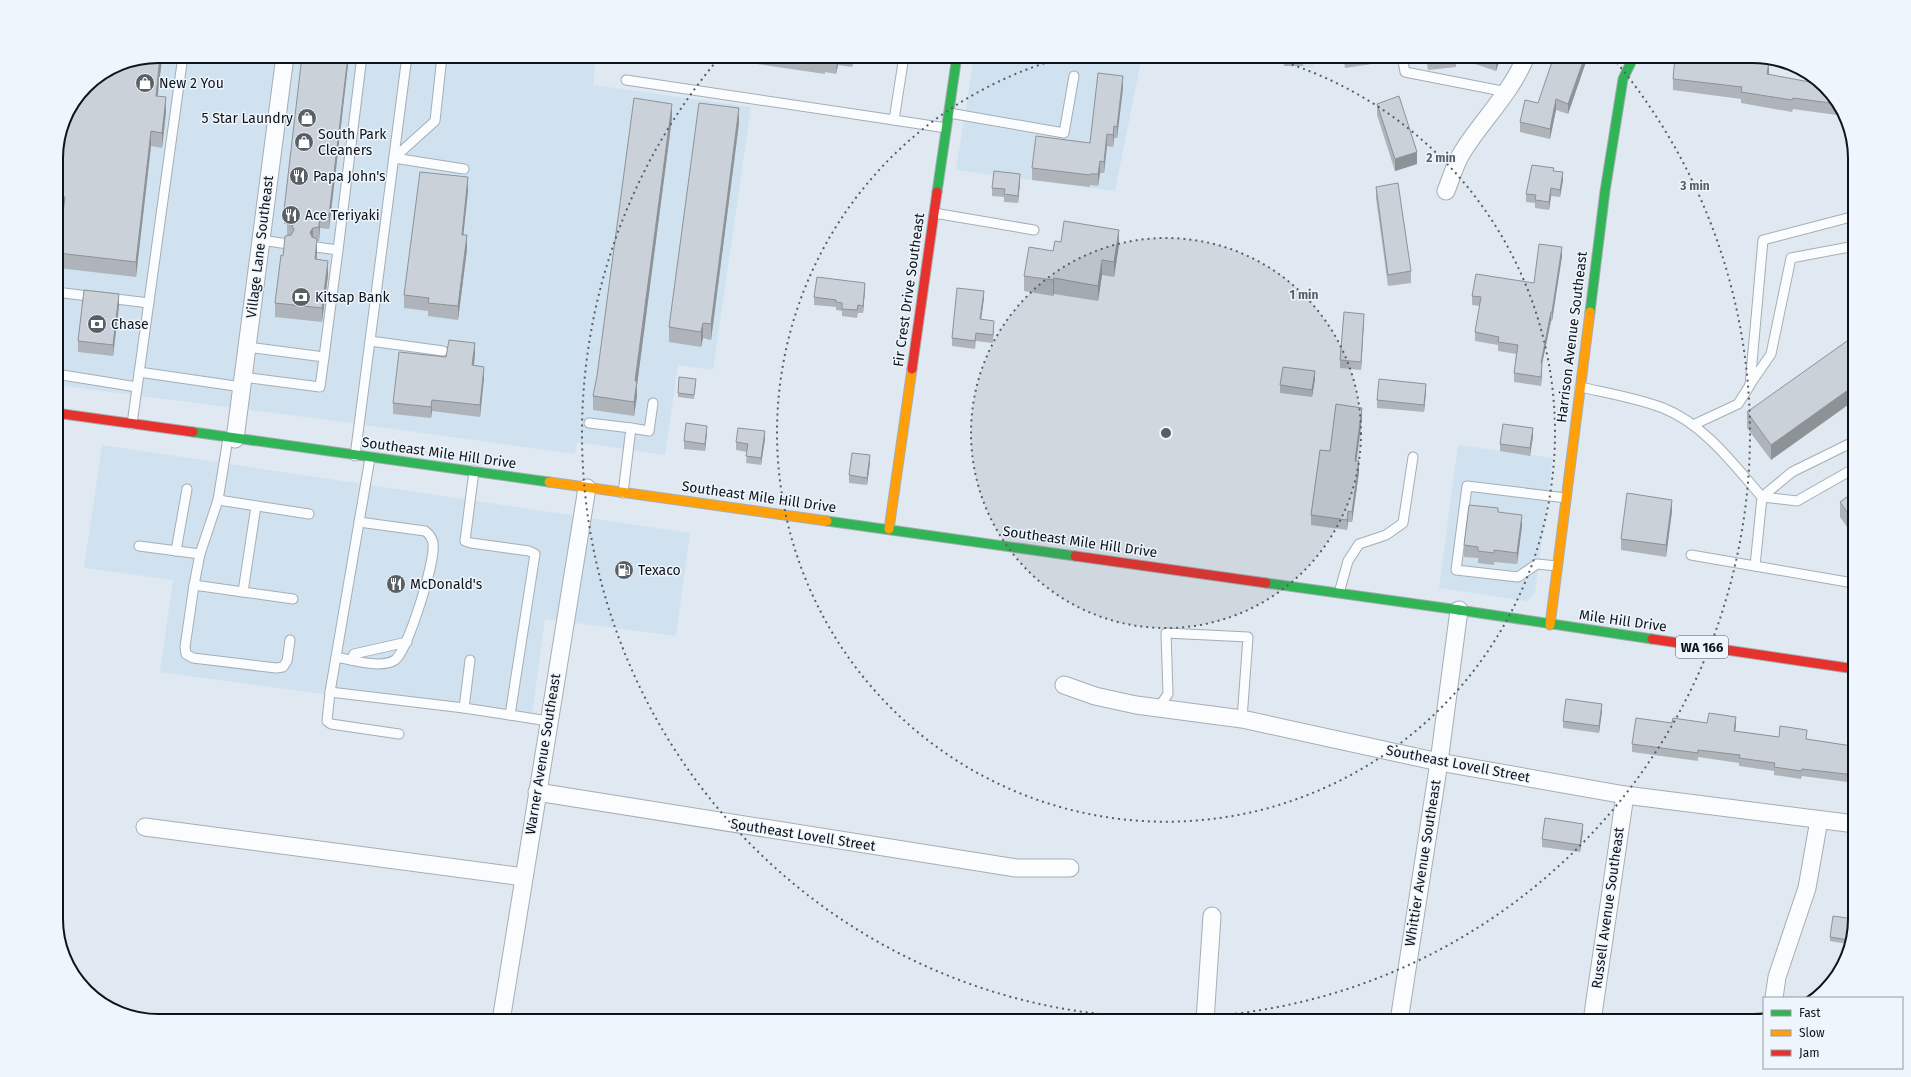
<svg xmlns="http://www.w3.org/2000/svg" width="1911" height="1077" font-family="'Fira Sans',sans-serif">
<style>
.built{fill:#d0e1f0}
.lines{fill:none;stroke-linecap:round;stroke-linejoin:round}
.lane-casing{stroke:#a6aeb4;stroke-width:11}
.street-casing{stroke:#a6aeb4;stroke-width:19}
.fast-casing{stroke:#a6aeb4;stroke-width:11}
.slow-casing{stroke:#a6aeb4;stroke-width:11}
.jam-casing{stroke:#a6aeb4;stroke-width:11}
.lane{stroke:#fafcfd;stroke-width:9}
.street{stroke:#fafcfd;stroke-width:17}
.fast{stroke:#30b455;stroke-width:9}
.slow{stroke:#ff9f0a;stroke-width:9}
.jam{stroke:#e5322d;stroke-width:9}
.wall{fill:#aeb4ba}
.shaded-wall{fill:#8d9297}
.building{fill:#cad1d8;stroke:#8d9297}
.ring{fill:none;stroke:#585f65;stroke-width:2;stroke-dasharray:2 4}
.labels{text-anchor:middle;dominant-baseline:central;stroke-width:3;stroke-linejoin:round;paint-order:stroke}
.shield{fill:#eef5fc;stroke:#51585e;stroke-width:1}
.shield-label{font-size:13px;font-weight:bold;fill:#0e141a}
.poi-label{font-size:14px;fill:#0e141a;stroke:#eef5fc;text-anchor:start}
.street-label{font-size:14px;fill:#0e141a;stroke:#eef5fc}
.rim{fill:none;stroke:#0e141a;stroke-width:2}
.centre{fill:#585f65;stroke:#eef5fc;stroke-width:2}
.ring-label{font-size:12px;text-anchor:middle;font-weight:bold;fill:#585f65;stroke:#eef5fc;stroke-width:3;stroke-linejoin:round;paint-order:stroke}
</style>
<rect width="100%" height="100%" fill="#e0e9f1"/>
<g class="built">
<polygon points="158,56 596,56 593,85 751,107 713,370 678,365 665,455 577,442 575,454 321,419 56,385 56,152 64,119 86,86 119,64"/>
<polygon points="974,56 1142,56 1115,191 956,170"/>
<polygon points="1217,56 1313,56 1314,68"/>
<polygon points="102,445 690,533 676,636 545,619 531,722 160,672 173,580 84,568"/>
<polygon points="1458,445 1553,458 1535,592 1528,601 1439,588"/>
</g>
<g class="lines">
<g class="lane-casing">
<g id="lane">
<polyline points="1402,56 1405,72 1507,92"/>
<polyline points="626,80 894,120 904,56"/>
<polyline points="949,113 1064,133 1074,76"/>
<polyline points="894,120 946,128"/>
<polyline points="394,158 435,121 442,56"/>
<polyline points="394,158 464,169"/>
<polyline points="934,213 1034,230"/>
<polyline points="261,240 288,244"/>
<polyline points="316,247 338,250 324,357"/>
<polyline points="338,250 362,56"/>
<polyline points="56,292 96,297"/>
<polyline points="108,298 149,303"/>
<polyline points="370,341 443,351"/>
<polyline points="139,372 242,387"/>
<polyline points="56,374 137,387"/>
<polyline points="243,377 320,387 324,357 247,347"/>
<polyline points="1751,383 1771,354 1791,258 1855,246"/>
<path d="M1580,387c27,6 57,11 83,21 41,16 71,57 99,89l35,4 58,-33"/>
<polyline points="589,423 631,428 623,493"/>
<polyline points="132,424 183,56"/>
<polyline points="1693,425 1738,404 1750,385 1763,240 1855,216"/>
<polyline points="631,428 649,431 653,403"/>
<polyline points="228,438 218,500 309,514"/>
<polyline points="355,456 407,56"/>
<polyline points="370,458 330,692 464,708"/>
<polyline points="474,471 465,541 471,543 529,551 535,554 510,715 548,721"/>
<polyline points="256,506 243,592 293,599"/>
<polyline points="139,546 200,554 218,500"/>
<polyline points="176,551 187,489"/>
<polyline points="1691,555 1755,566"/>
<polyline points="1557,566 1537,564 1518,577 1456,570 1467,486 1566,498"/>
<polyline points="1853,583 1755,566 1762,497 1792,472 1855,441"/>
<polyline points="194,585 200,554"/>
<polyline points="243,592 194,585 185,647 186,654 193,658 276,668 283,667 287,661 290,640"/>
<polyline points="1339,593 1348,561 1359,544 1386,535 1403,523 1413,457"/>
<path d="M336,657c15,3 45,12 59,3 13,-10 41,-100 38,-117 -1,-6 -4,-9 -8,-12l-66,-9"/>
<polyline points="351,660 354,654 407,642"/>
<polyline points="470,660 464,708 510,715"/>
<polyline points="330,692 327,721 331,724 399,734"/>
<polyline points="1158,708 1168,694 1166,633 1248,637 1242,719"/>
</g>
</g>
<g class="street-casing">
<g id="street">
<path d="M1446,191c5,-12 9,-28 17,-40 20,-32 49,-59 63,-95"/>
<polyline points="235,439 285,56"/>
<polyline points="1064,685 1095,696 1136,705 1242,719 1439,762 1625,795 1855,824"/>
<polyline points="537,792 1016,868 1070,868"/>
<polyline points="145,827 524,877"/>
<polyline points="1774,998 1777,977 1807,888 1819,820"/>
<polyline points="501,1021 587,488"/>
<polyline points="1205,1021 1212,916"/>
<polyline points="1399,1021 1439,762 1459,610"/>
<polyline points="1592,1021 1625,795"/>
</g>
</g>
<g class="fast-casing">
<g id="fast">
<polyline points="937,192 957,56"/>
<polyline points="1590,312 1605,191 1623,79 1634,56"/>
<polyline points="193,432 549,482"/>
<polyline points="827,521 1075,556"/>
<polyline points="1266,583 1459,610"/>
<polyline points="1459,610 1652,639"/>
</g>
</g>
<g class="slow-casing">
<g id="slow">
<polyline points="549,482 827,521"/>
<polyline points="889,529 912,369"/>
<polyline points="1550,625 1590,312"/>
</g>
</g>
<g class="jam-casing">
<g id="jam">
<polyline points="912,369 937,192"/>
<polyline points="56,413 193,432"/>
<polyline points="1075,556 1266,583"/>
<polyline points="1652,639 1855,669"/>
</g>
</g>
<use href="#lane" class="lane"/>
<use href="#street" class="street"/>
<use href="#fast" class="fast"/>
<use href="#slow" class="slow"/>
<use href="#jam" class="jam"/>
</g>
<g class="wall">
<polygon points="158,56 175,56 175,61 162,59 157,96 166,112 162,148 151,146 136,277 58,268 58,253 63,212 56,211 56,164"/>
<polygon points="349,56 329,229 320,228 319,241 317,241 317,260 328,275 322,322 275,317 275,303 287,235 287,224 284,224 284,210"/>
<polygon points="721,56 854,56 852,67 838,65 836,74 825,72 825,74 736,61 736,58"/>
<polygon points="1003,56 1028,56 1028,59 1003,57"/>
<polygon points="1284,56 1304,56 1303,66 1284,66"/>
<polygon points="1343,56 1372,56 1372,64 1345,68"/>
<polygon points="1426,56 1456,56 1456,67 1428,70"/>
<polygon points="1466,56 1501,56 1496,71 1466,61"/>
<polygon points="1588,56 1568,114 1556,110 1550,139 1520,132 1520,122 1538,103"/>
<polygon points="1705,61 1769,73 1769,75 1815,83 1815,81 1841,107 1844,116 1793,109 1792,112 1741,103 1741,99 1673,90 1673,79"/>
<polygon points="1123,88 1117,138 1114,138 1113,147 1107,146 1104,173 1100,173 1098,186 1090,185 1090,187 1032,180 1032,168 1090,143"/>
<polygon points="1377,104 1417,164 1395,171 1377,115"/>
<polygon points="672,118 637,385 637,396 634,416 593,410 593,396"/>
<polygon points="739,123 711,340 703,338 701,347 669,342 669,327"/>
<polygon points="1554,171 1563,180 1560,197 1551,196 1549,210 1535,208 1535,203 1526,202 1526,194"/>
<polygon points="1020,182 1018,203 1004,202 1004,197 992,196 992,188"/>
<polygon points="1376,187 1411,271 1411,283 1388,286 1376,198"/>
<polygon points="468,191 463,235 467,249 458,320 428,316 428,311 404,308 404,295"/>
<polygon points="1061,242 1119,245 1114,277 1102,275 1098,301 1054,294 1053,296 1024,291 1024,276 1053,251"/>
<polygon points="1562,256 1552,321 1551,321 1542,364 1542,372 1541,386 1514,382 1514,373 1516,354 1498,351 1498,345 1475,341 1475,332 1480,306 1472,305 1472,296 1534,283"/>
<polygon points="865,290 863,313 858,313 857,318 842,316 842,311 836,310 836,307 814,305 814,297"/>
<polygon points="984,298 981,319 994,329 993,343 976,341 975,349 952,346 952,338"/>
<polygon points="119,306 113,356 78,352 78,341"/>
<polygon points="1364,321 1361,370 1340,368 1340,360"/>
<polygon points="1855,353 1771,460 1747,428 1747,412"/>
<polygon points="475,354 474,366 484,378 480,417 432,411 431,418 393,414 393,403 446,357"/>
<polygon points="1315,379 1312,397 1280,393 1280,385"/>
<polygon points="696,383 694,399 678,397 678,393"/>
<polygon points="1426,392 1424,412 1377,408 1377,400"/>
<polygon points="1362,418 1356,461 1359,472 1352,522 1348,522 1347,530 1311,525 1311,515 1330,451"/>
<polygon points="707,433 705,451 684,449 684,441"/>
<polygon points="1533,436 1530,456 1500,451 1500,444"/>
<polygon points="765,439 761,465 746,463 747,452 736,450 736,442"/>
<polygon points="870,463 867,485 849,483 849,475"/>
<polygon points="1855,491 1855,538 1840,517 1840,502"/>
<polygon points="1672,511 1666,557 1621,550 1621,539"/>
<polygon points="1498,512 1522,526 1517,564 1494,562 1494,565 1478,563 1478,558 1464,557 1464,545"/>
<polygon points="1602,711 1599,733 1563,728 1563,721"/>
<polygon points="1672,723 1707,723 1736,725 1735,731 1779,737 1807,739 1852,746 1855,736 1855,783 1802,776 1801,779 1774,775 1774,771 1739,766 1739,763 1698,757 1698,761 1632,752 1632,744"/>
<polygon points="1583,831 1580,852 1542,847 1542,839"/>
<polygon points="1854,924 1848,944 1830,941 1830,937"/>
</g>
<g class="shaded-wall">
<polygon points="160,56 162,56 162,59 156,111 156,96"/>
<polygon points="348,56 349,56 329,229 329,215"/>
<polygon points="837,56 838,56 838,65 836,74"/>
<polygon points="852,56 854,56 852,67"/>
<polygon points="1497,56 1501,56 1496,71 1496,59"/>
<polygon points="1585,56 1588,56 1568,114 1568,104"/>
<polygon points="1769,61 1769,73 1767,86 1767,74"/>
<polygon points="1123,76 1123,88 1117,138 1117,127"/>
<polygon points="166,97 166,112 162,148 162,133"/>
<polygon points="1556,99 1556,110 1550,139 1550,129"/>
<polygon points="672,104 672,118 637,385 637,396 634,416 634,402 635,381"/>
<polygon points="739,108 739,123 711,340 711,324"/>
<polygon points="1114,126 1114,138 1113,147 1113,135"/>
<polygon points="151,131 151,146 136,277 136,262"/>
<polygon points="1107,134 1107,146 1104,173 1104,162"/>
<polygon points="1417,152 1417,164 1395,171 1395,159"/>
<polygon points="1100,161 1100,173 1098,186 1098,174"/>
<polygon points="1563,172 1563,180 1560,197 1560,190"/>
<polygon points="1020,174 1020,182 1018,203 1018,196"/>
<polygon points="468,177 468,191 462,248 462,235"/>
<polygon points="1551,188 1551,196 1549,210 1549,202"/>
<polygon points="320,214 320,228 319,241 319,227"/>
<polygon points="313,228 313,242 310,232"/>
<polygon points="1119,230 1119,245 1114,277 1114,262"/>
<polygon points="467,235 467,249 458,320 458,306"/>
<polygon points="317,239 317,253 315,274 315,259"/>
<polygon points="1562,247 1562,256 1552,321 1552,312"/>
<polygon points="1102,260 1102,275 1098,301 1098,286"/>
<polygon points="328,261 328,275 322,322 322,308"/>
<polygon points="1054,278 1054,294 1053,296 1053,280"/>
<polygon points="865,283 865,290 863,313 863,306"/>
<polygon points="984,291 984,298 980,327 980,319"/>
<polygon points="119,294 119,306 113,356 113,345"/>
<polygon points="1551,312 1551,321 1542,364 1542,372 1541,386 1541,363"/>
<polygon points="1364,314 1364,321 1361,370 1361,362"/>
<polygon points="703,323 703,338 701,347 701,332"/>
<polygon points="475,343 475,354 472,376 472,365"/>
<polygon points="484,367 484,378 480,417 480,405"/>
<polygon points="1315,371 1315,379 1312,397 1312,390"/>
<polygon points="1426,384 1426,392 1424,412 1424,405"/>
<polygon points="1855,385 1855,400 1771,460 1771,445"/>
<polygon points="432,400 432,411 431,418 431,407"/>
<polygon points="1362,408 1362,418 1355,471 1355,461"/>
<polygon points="707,426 707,433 705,451 705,444"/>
<polygon points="1533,428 1533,436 1530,456 1530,448"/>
<polygon points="765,431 765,439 761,465 761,458"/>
<polygon points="870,455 870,463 867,485 867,478"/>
<polygon points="1359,461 1359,472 1352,522 1352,512"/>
<polygon points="1672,500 1672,511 1666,557 1666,545"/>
<polygon points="1348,511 1348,522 1347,530 1347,520"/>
<polygon points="1522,515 1522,526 1517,564 1517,553"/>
<polygon points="1602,704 1602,711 1599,733 1599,726"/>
<polygon points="1736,717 1736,725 1734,739 1734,731"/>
<polygon points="1583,824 1583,831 1580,852 1580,845"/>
</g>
<g class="building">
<polygon points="158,56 160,56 156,96 166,97 162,133 151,131 136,262 58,253 65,197 56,196 56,164 59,139 64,119 86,86 119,64"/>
<polygon points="302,56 348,56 329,215 320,214 319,227 313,228 310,232 312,237 317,239 315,259 328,261 322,308 275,303 281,255 283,256 285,236 291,235 294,230 292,225 287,224 288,210 284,210"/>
<polygon points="803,56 837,56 836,59 825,57 825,59"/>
<polygon points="1428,56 1451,56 1428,59"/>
<polygon points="1486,56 1497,56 1496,59"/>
<polygon points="1554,56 1585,56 1568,104 1556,99 1550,129 1520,122 1525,100 1538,103"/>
<polygon points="1706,56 1735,56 1769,61 1767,74 1815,83 1815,81 1838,104 1793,98 1792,100 1741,92 1742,87 1673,79 1675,57 1705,61"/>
<polygon points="1098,73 1123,76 1117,127 1114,126 1113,135 1107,134 1104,162 1100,161 1098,174 1090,174 1090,175 1032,168 1036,136 1090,143"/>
<polygon points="1399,96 1417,152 1395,159 1377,104"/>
<polygon points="634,98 672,104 635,381 637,381 634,402 593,396 597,376"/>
<polygon points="699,103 739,108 711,324 703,323 701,332 669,327"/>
<polygon points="1532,165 1554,168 1553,171 1563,172 1560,190 1551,188 1549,202 1535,200 1536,195 1526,194"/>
<polygon points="994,171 1020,174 1018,196 1004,194 1005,189 992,188"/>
<polygon points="420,172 468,177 462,235 467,235 458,306 428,303 429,298 404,295"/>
<polygon points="1398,183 1411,271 1388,275 1376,187"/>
<polygon points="1064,221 1119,230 1114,262 1102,260 1098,286 1054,278 1053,280 1024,276 1029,247 1053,251 1055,241 1061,242"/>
<polygon points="1539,244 1562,247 1552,312 1551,312 1541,363 1542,363 1541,377 1514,373 1518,345 1498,342 1499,337 1475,332 1481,297 1472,296 1476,274 1534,283"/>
<polygon points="817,277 865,283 863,306 858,305 857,310 842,309 842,303 836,302 836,300 814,297"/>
<polygon points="957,288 984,291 980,319 994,321 993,335 976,333 975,341 952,338"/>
<polygon points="84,290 119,294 113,345 78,341"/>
<polygon points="1344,312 1364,314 1361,362 1340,360"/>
<polygon points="449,340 475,343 472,365 484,367 480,405 432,400 431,407 393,403 399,352 446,357"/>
<polygon points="1847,341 1855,353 1855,385 1771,445 1747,412"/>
<polygon points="1283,367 1315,371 1312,390 1280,385"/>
<polygon points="679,377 696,379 694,395 678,393"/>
<polygon points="1379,379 1426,384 1424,405 1377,400"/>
<polygon points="1336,404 1362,408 1355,461 1359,461 1352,512 1348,511 1347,520 1311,515 1320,450 1330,451"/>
<polygon points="686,423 707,426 705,444 684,441"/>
<polygon points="1503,424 1533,428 1530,448 1500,444"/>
<polygon points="738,428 765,431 761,458 746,456 748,444 736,442"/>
<polygon points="852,453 870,455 867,478 849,475"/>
<polygon points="1855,491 1855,523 1840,502"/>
<polygon points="1627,493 1672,500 1666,545 1621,539"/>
<polygon points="1469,505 1498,508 1498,512 1522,515 1517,553 1494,550 1494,553 1478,551 1478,547 1464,545"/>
<polygon points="1566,699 1602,704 1599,726 1563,721"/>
<polygon points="1709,713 1736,717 1734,731 1779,737 1780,726 1807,730 1806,739 1852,746 1854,736 1855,736 1855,775 1802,769 1801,771 1774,767 1775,763 1739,758 1740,755 1698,750 1698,753 1632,744 1636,718 1672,723 1673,718 1707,723"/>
<polygon points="1545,818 1583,824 1580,845 1542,839"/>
<polygon points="1833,916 1854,919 1852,929 1849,940 1830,937"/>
</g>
<circle cx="1166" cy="433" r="195" fill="#585f65" fill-opacity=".12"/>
<g class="ring">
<circle cx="1166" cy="433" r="195"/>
<path d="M1263 56A389 389 0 1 1 1069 56"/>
<path d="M1613 58A584 584 0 1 1 719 58"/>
</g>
<defs>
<g id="shop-disc" transform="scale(1)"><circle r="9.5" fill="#585f65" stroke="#eef5fc"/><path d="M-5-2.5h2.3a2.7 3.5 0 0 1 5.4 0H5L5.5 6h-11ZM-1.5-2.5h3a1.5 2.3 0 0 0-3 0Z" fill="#fff"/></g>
<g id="restaurant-disc" transform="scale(1)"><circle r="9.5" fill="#585f65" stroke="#eef5fc"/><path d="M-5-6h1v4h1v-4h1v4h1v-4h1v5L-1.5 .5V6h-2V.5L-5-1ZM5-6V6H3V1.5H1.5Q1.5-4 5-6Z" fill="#fff"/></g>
<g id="bank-disc" transform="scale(1)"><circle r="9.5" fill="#585f65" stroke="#eef5fc"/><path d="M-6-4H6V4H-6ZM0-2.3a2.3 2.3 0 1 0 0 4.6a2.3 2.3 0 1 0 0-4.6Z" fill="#fff"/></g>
<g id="fuel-disc" transform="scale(1)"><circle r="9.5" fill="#585f65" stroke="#eef5fc"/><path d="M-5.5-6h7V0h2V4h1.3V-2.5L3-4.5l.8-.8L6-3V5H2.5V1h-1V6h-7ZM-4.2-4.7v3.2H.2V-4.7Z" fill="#fff"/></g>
</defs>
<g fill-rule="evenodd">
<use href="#shop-disc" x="145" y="83"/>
<use href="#shop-disc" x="307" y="118"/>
<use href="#shop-disc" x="304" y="142"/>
<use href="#restaurant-disc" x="299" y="176"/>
<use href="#restaurant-disc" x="291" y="215"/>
<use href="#bank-disc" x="301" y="297"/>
<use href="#bank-disc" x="97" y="324"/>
<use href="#fuel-disc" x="624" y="570"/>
<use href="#restaurant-disc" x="396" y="584"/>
</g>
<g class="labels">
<rect class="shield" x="1676" y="636" width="52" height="22" rx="3"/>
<g class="shield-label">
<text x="1702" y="647">WA 166</text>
</g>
<g class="poi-label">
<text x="159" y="83">New 2 You</text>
<text x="293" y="118" text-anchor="end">5 Star Laundry</text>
<text x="318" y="134">South Park<tspan x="318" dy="16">Cleaners</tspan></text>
<text x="313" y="176">Papa John's</text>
<text x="305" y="215">Ace Teriyaki</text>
<text x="315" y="297">Kitsap Bank</text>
<text x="111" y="324">Chase</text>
<text x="638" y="570">Texaco</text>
<text x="410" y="584">McDonald's</text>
</g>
<g class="street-label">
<text transform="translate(260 247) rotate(-83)">Village Lane Southeast</text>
<text transform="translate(909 290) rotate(-82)">Fir Crest Drive Southeast</text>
<text transform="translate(1572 337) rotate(-83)">Harrison Avenue Southeast</text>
<text transform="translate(439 453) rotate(8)">Southeast Mile Hill Drive</text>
<text transform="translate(759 497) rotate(8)">Southeast Mile Hill Drive</text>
<text transform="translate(1080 542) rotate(8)">Southeast Mile Hill Drive</text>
<text transform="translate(1623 621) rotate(8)">Mile Hill Drive</text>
<text transform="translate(543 754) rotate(-81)">Warner Avenue Southeast</text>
<text transform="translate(1458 764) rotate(11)">Southeast Lovell Street</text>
<text transform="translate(803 835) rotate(9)">Southeast Lovell Street</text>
<text transform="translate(1423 863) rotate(-81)">Whittier Avenue Southeast</text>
<text transform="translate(1608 908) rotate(-82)">Russell Avenue Southeast</text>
</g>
</g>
<path d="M0 0H1911V1077H0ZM158 63H1753A95 95 0 0 1 1848 158V919A95 95 0 0 1 1753 1014H158A95 95 0 0 1 63 919V158A95 95 0 0 1 158 63Z" fill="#eef5fc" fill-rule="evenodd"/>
<path class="rim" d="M158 63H1753A95 95 0 0 1 1848 158V919A95 95 0 0 1 1753 1014H158A95 95 0 0 1 63 919V158A95 95 0 0 1 158 63Z"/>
<circle cx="1166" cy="433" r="6" class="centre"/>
<g class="ring-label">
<text x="1441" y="162">2 min</text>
<text x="1695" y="190">3 min</text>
<text x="1304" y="299">1 min</text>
</g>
<rect x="1763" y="997" width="140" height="72" fill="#eef5fc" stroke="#949ba2"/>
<rect x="1771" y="1010" width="20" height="6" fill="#30b455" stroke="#949ba2"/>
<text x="1799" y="1017" font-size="12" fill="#0e141a">Fast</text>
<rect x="1771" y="1030" width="20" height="6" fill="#ff9f0a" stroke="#949ba2"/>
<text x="1799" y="1037" font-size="12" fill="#0e141a">Slow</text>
<rect x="1771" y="1050" width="20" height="6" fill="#e5322d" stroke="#949ba2"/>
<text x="1799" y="1057" font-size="12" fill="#0e141a">Jam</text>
</svg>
